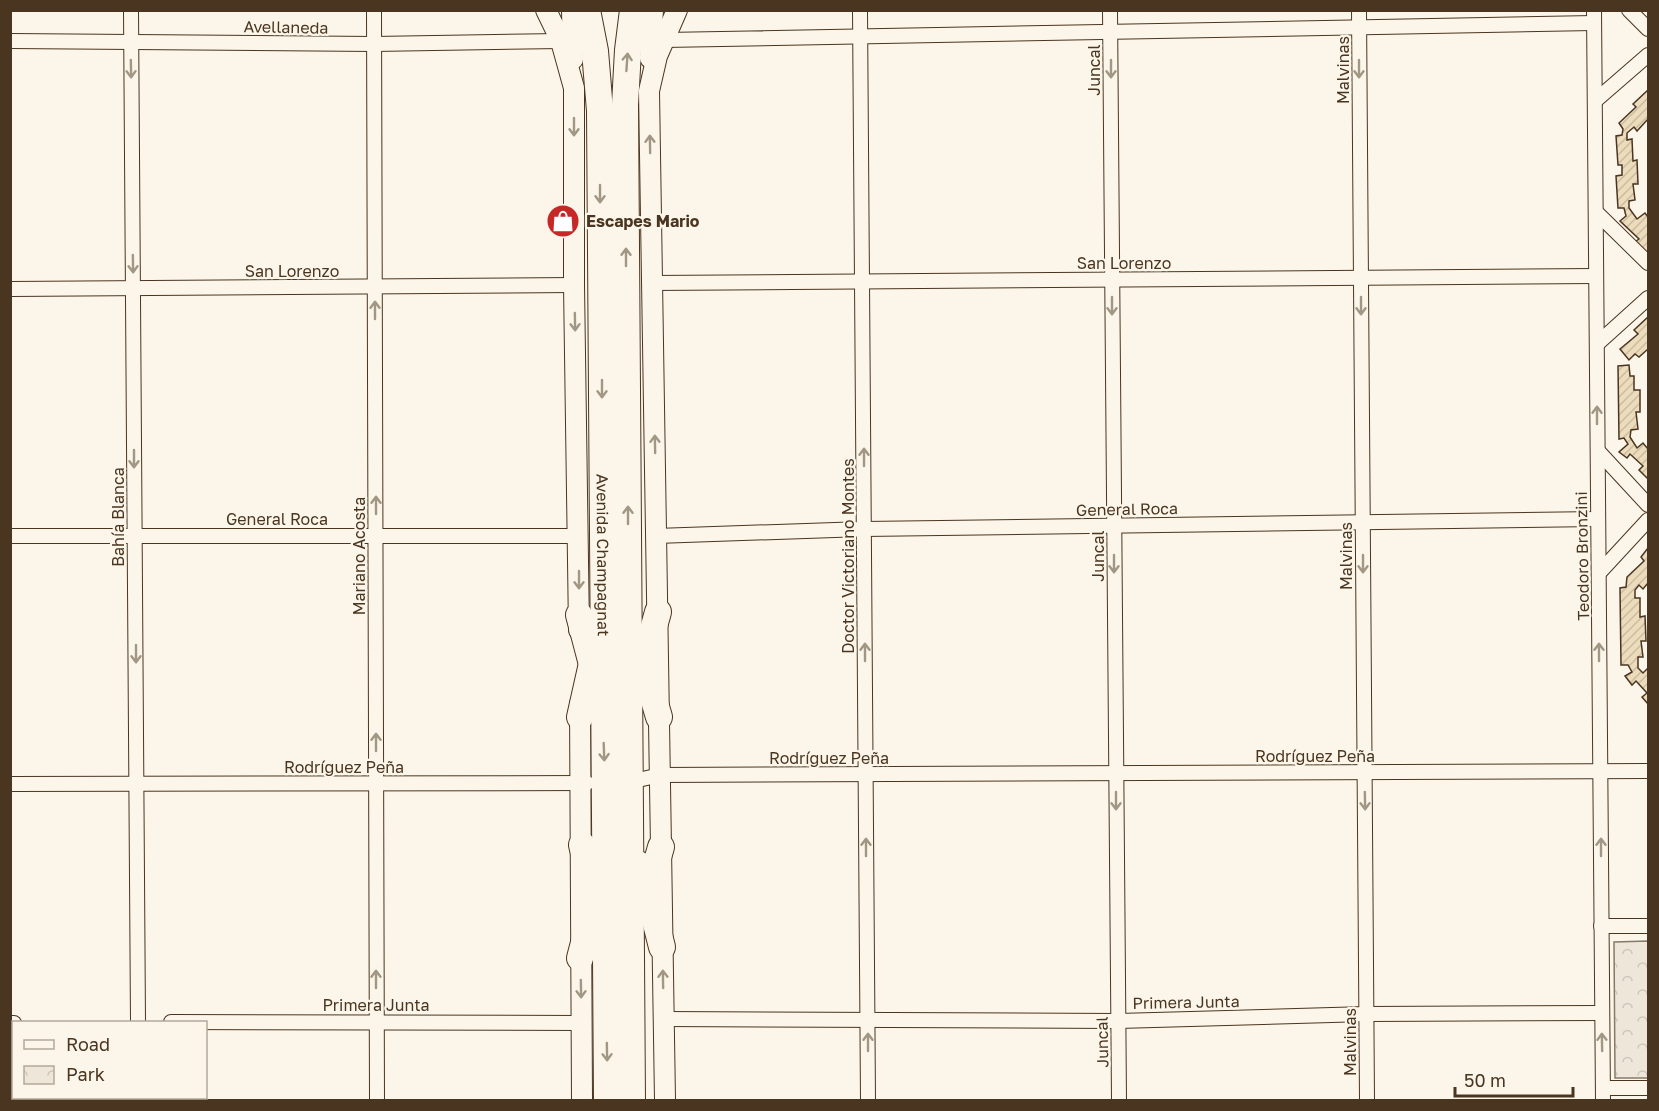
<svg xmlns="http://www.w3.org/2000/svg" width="1659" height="1111" font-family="'Golos Text',sans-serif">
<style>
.park{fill:url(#park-crowns);stroke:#887966;stroke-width:1.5}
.building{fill:url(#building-hatch);stroke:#4a3520;stroke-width:1.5}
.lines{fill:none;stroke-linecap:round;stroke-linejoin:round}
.street-casing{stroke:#4a3520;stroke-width:16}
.secondary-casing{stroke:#4a3520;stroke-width:22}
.highway-casing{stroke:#4a3520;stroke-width:28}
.street{stroke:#fbf6e9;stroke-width:14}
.secondary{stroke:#fbf6e9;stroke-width:20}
.highway{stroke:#fbf6e9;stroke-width:26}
.oneway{stroke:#a29684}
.labels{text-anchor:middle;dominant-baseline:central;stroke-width:4.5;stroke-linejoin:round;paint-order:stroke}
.street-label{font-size:16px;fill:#4a3520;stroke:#fbf6e9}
.poi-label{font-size:16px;font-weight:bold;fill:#4a3520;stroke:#fbf6e9;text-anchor:start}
</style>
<defs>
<pattern id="park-crowns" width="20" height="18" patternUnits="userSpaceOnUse" patternTransform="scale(1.5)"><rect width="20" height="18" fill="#ede6d9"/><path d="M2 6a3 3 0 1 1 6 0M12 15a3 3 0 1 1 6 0" fill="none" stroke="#cdc6ba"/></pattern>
<pattern id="building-hatch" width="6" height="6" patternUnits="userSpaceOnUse" patternTransform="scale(1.5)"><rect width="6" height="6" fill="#ecdcbc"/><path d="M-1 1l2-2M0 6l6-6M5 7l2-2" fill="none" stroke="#ccbda1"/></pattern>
</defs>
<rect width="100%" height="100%" fill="#fbf6e9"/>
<polygon class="park" points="1648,941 1648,1078 1615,1078 1614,942"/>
<g class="building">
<polygon points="1648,90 1648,119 1637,131 1634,127 1627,133 1627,140 1632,139 1633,161 1637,160 1638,184 1633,184 1635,200 1629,201 1629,208 1637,219 1645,213 1648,217 1648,254 1635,242 1639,239 1620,221 1626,216 1624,208 1618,208 1616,176 1622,175 1622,165 1618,165 1616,136 1622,135 1623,129 1619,123 1636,107 1633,104"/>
<polygon points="1648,317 1648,349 1639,357 1635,354 1629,360 1620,349 1638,334 1634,330"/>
<polygon points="1629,365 1630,376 1634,376 1634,390 1640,390 1640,412 1636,412 1638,429 1631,430 1630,437 1637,448 1643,443 1648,449 1648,479 1639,470 1643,466 1630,454 1627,458 1619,452 1628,444 1624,438 1619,439 1618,366"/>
<polygon points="1648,548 1648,583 1643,589 1639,585 1635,590 1635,598 1640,598 1640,617 1645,616 1646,641 1641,641 1643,657 1638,657 1638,668 1643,673 1648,668 1648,704 1642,697 1647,693 1636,681 1632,685 1625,676 1632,672 1628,665 1621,665 1620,588 1626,587 1627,577 1644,561 1641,557"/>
</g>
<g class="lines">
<g class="street-casing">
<g id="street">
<polyline points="131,10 138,1022"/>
<polyline points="374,10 377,1100"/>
<polyline points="860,10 868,1100"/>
<polyline points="1110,10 1119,1100"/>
<polyline points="1359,10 1367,1100"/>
<polyline points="1594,10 1603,1100"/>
<polyline points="1629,10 1648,29"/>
<polyline points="664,40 1594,23"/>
<polyline points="10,41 374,44 561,41"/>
<polyline points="1595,101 1648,55"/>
<polyline points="1596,212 1648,263"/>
<polyline points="652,283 1596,276"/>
<polyline points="10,289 574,285"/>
<polyline points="1597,344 1648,298"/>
<polyline points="1598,451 1648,505"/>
<polyline points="10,536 579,536"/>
<polyline points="656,536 864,529 1598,519"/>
<polyline points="1599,573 1648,520"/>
<polyline points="625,783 660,775 1648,771"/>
<polyline points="10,784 587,783"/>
<polyline points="1601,926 1648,926"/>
<polyline points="664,1019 1118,1021 1367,1014 1602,1013"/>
<polyline points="171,1022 581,1023"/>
<polyline points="10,1023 14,1023"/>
<polyline points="1603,1088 1648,1088"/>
<polyline points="139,1098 139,1100"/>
</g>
</g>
<g class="secondary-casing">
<g id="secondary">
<polyline points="546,10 561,41 574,88 574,285 579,630"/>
<polyline points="572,10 573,59"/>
<polyline points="650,58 653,10"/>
<polyline points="580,704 582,1100"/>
<polyline points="665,1100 649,91 657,56 677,10"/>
</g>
</g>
<g class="highway-casing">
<g id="highway">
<path id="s1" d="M587,10l8,41 5,60 7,989"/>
<polyline points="579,615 594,672"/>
<polyline points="638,646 659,717"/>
<polyline points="643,666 658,612"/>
<polyline points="580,717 593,659"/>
<polyline points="582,845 596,900"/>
<polyline points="638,864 648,892 662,947"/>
<polyline points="647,896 661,847"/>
<polyline points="580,958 596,897"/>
<polyline points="632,1100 625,105 628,50 633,10"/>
</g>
</g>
<use href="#street" class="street"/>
<use href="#secondary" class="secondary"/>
<use href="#highway" class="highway"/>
</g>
<defs><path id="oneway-shaft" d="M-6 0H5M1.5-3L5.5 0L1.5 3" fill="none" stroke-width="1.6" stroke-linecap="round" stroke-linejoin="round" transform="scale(1.5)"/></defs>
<g class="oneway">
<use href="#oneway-shaft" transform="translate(627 62) rotate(-86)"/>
<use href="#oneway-shaft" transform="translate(131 69) rotate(89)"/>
<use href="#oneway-shaft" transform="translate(1111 69) rotate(90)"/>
<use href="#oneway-shaft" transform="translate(1359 69) rotate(90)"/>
<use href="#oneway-shaft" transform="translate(574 127) rotate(90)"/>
<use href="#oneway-shaft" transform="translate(650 144) rotate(-91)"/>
<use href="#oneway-shaft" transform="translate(600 194) rotate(90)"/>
<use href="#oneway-shaft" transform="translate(626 257) rotate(-90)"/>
<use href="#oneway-shaft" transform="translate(133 264) rotate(89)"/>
<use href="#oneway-shaft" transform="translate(1112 306) rotate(90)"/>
<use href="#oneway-shaft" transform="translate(1361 306) rotate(90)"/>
<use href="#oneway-shaft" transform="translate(375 310) rotate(-90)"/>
<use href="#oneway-shaft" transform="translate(575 322) rotate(89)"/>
<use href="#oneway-shaft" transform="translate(602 389) rotate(90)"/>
<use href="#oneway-shaft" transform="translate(1597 415) rotate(-90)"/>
<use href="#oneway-shaft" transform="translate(655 444) rotate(-91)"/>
<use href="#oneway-shaft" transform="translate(864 457) rotate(-90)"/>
<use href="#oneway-shaft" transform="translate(134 459) rotate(90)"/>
<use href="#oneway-shaft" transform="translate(376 505) rotate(-90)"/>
<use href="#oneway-shaft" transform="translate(628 515) rotate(-90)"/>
<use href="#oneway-shaft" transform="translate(1114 564) rotate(90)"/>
<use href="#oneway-shaft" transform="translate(1363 564) rotate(90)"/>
<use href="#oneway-shaft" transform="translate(579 580) rotate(90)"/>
<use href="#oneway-shaft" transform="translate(865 652) rotate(-90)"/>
<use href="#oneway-shaft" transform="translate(1599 652) rotate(-90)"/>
<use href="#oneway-shaft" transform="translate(136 654) rotate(90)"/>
<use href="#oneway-shaft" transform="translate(376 742) rotate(-90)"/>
<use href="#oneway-shaft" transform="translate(604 752) rotate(88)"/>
<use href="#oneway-shaft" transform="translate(1116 801) rotate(90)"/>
<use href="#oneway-shaft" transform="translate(1365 801) rotate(89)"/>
<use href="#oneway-shaft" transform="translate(866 847) rotate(-90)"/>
<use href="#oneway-shaft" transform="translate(1601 847) rotate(-90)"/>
<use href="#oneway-shaft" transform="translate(376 979) rotate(-90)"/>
<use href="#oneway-shaft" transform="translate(663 979) rotate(-91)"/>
<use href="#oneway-shaft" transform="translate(581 989) rotate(89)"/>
<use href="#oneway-shaft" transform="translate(868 1042) rotate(-90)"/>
<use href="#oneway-shaft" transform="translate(1602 1042) rotate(-91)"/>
<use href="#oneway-shaft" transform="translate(607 1052) rotate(89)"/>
</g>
<defs>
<g id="shop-disc" transform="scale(1.725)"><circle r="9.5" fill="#c62828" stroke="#fbf6e9"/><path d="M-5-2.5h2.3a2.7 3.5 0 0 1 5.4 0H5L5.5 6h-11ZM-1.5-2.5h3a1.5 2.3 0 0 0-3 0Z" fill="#fff"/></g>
</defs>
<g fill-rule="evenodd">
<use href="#shop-disc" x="563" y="221"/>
</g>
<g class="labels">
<g class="street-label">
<text transform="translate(286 27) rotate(1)">Avellaneda</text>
<text transform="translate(1094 70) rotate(-90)">Juncal</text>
<text transform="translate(1343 70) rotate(-90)">Malvinas</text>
<text x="1124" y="263">San Lorenzo</text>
<text x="292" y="271">San Lorenzo</text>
<text transform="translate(1127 509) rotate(-1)">General Roca</text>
<text transform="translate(118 517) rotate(-90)">Bahía Blanca</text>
<text x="277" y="519">General Roca</text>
<text stroke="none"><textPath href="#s1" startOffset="546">Avenida Champagnat</textPath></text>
<text transform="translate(359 556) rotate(-90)">Mariano Acosta</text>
<text transform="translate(848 556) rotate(-90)">Doctor Victoriano Montes</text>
<text transform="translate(1098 556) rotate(-90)">Juncal</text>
<text transform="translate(1346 556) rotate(-90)">Malvinas</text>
<text transform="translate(1582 556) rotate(-91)">Teodoro Bronzini</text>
<text x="1315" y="756">Rodríguez Peña</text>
<text x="829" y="758">Rodríguez Peña</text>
<text x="344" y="767">Rodríguez Peña</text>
<text transform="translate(1186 1002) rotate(-1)">Primera Junta</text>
<text x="376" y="1005">Primera Junta</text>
<text transform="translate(1102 1042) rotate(-91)">Juncal</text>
<text transform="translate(1350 1042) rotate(-90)">Malvinas</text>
</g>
<g class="poi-label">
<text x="586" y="221">Escapes Mario</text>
</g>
</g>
<rect width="1659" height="1111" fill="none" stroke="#4a3520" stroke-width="24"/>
<rect x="12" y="1021" width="195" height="78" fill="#fbf6e9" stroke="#b4a999" stroke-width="1.5"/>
<rect x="24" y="1040" width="30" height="9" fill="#fbf6e9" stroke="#b4a999" stroke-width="1.5"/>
<text x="66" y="1051" font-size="18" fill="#4a3520">Road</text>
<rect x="24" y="1066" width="30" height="18" fill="url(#park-crowns)" stroke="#b4a999" stroke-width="1.5"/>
<text x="66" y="1081" font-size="18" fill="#4a3520">Park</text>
<path d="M1455 1087v9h118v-9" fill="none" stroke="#4a3520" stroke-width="3"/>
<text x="1464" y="1087" font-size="18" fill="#4a3520" stroke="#fbf6e9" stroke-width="4.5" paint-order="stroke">50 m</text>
</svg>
